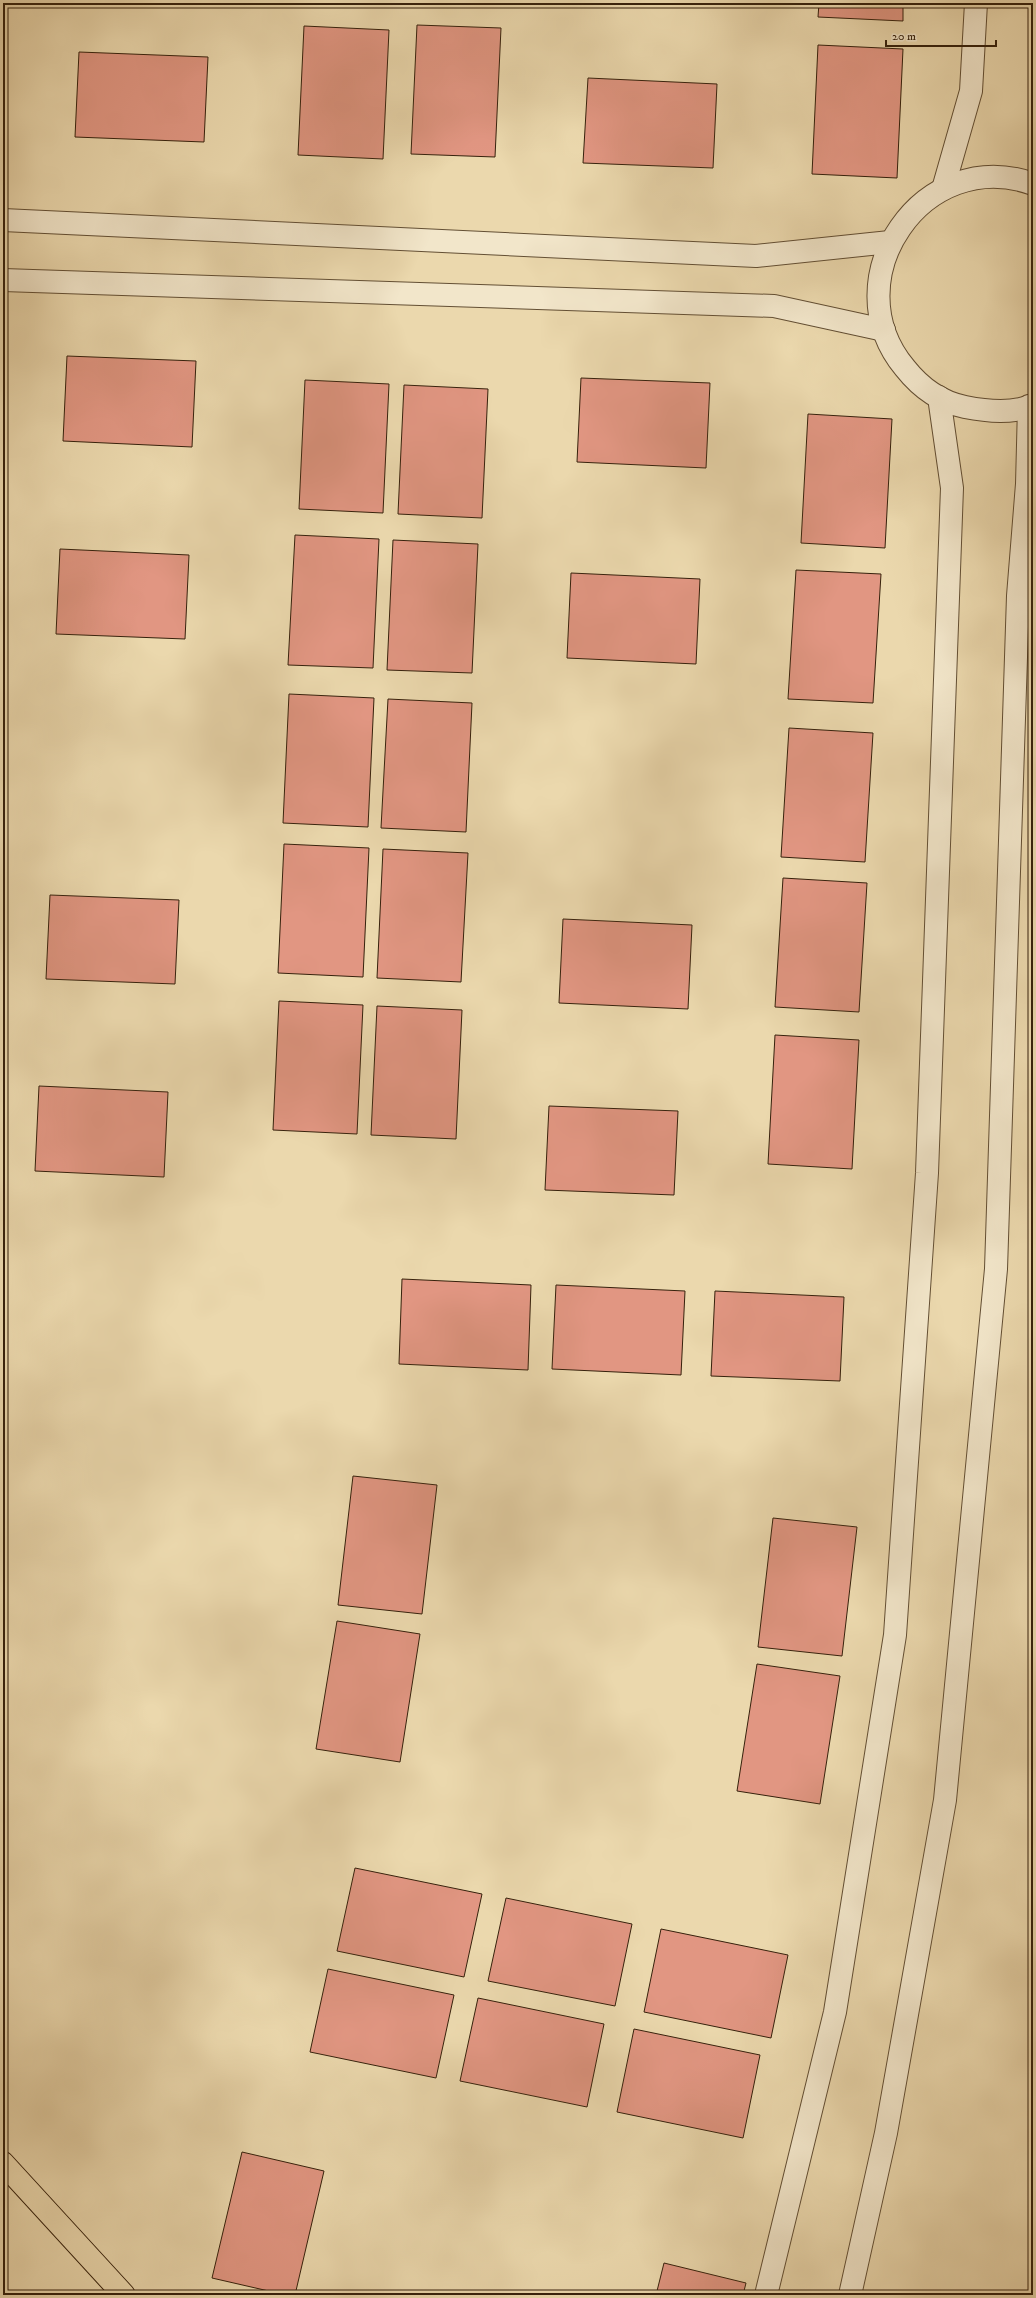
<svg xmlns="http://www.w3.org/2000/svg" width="1036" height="2298" font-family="'IM FELL DW Pica',serif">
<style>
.building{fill:#e19682;stroke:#36210c}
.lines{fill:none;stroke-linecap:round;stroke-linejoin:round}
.minor-casing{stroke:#634f34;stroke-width:24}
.major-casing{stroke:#36210c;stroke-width:24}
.minor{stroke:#f2e6ca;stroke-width:22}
.major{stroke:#ebd8ad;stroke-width:22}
</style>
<rect width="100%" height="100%" fill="#ebd8ad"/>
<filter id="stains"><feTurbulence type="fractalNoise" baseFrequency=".005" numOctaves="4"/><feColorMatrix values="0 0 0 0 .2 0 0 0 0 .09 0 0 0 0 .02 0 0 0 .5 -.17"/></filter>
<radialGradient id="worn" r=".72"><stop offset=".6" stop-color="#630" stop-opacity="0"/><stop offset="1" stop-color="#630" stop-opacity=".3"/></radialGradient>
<g class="building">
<polygon points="819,3 903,3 903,21 818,17"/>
<polygon points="417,25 501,28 495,157 411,154"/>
<polygon points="304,26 389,30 383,159 298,155"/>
<polygon points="818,45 903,49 897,178 812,174"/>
<polygon points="79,52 208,57 204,142 75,137"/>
<polygon points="588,78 717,84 713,168 583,163"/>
<polygon points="67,356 196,361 192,447 63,441"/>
<polygon points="581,378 710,383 706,468 577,462"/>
<polygon points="305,380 389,384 383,513 299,509"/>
<polygon points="404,385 488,389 482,518 398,514"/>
<polygon points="808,414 892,419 885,548 801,543"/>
<polygon points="295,535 379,539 373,668 288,665"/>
<polygon points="393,540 478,544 472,673 387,670"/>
<polygon points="60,549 189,555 185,639 56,634"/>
<polygon points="796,570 881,574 873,703 788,699"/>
<polygon points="571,573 700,579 696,664 567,658"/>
<polygon points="289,694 374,698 368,827 283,823"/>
<polygon points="388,699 472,703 466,832 381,828"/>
<polygon points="789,728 873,733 865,862 781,857"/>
<polygon points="284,844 369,848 363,977 278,973"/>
<polygon points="383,849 468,853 461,982 377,978"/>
<polygon points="783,878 867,883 859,1012 775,1007"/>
<polygon points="50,895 179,900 175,984 46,979"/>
<polygon points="563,919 692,925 688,1009 559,1003"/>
<polygon points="279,1001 363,1005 357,1134 273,1130"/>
<polygon points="377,1006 462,1010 456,1139 371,1135"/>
<polygon points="775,1035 859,1040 852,1169 768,1164"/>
<polygon points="39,1086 168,1092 164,1177 35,1171"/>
<polygon points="549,1106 678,1111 674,1195 545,1190"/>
<polygon points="402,1279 531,1285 528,1370 399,1364"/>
<polygon points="556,1285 685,1291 681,1375 552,1369"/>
<polygon points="715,1291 844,1297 840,1381 711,1376"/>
<polygon points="353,1476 437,1485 422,1614 338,1605"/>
<polygon points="773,1518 857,1527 842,1656 758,1647"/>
<polygon points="337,1621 420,1634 400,1762 316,1749"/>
<polygon points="757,1664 840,1676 820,1804 737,1791"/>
<polygon points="355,1868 482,1894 464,1977 337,1951"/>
<polygon points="506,1898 632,1924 615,2006 488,1981"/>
<polygon points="661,1929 788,1955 771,2038 644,2012"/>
<polygon points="328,1969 454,1995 436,2078 310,2052"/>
<polygon points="478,1998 604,2024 587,2107 460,2081"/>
<polygon points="634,2029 760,2055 743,2138 617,2112"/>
<polygon points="242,2152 324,2171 295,2295 286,2295 212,2278"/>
<polygon points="664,2263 746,2283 743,2295 656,2295"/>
</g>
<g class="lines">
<g class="minor-casing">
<g id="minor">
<path d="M1033,184c-109,-40 -202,95 -128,184 15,19 35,34 60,39 20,4 48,7 68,-2"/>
<polyline points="943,189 971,91 976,3"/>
<polyline points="3,220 756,256 890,242"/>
<polyline points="3,280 774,306 884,330"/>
<polyline points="766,2295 835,2012 895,1635 927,1173 952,488 939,397"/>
<polyline points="850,2295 886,2133 945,1800 996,1269 1018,596 1027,484 1029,406"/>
</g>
</g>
<g class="major-casing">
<polyline id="major" points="3,2163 124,2295"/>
</g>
<use href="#minor" class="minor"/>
<use href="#major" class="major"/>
</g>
<rect width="1036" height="2298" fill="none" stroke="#ebd8ad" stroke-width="16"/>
<rect x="4" y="4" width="1028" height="2290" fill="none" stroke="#36210c" stroke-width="2"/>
<rect x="8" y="8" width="1020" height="2282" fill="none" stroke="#36210c"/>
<path d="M886 40v6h110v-6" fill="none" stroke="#36210c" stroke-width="2"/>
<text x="892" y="40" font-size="12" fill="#36210c" stroke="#f2e6ca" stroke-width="3" paint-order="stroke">20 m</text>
<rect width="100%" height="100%" filter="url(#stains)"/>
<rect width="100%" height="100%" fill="url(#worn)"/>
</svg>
